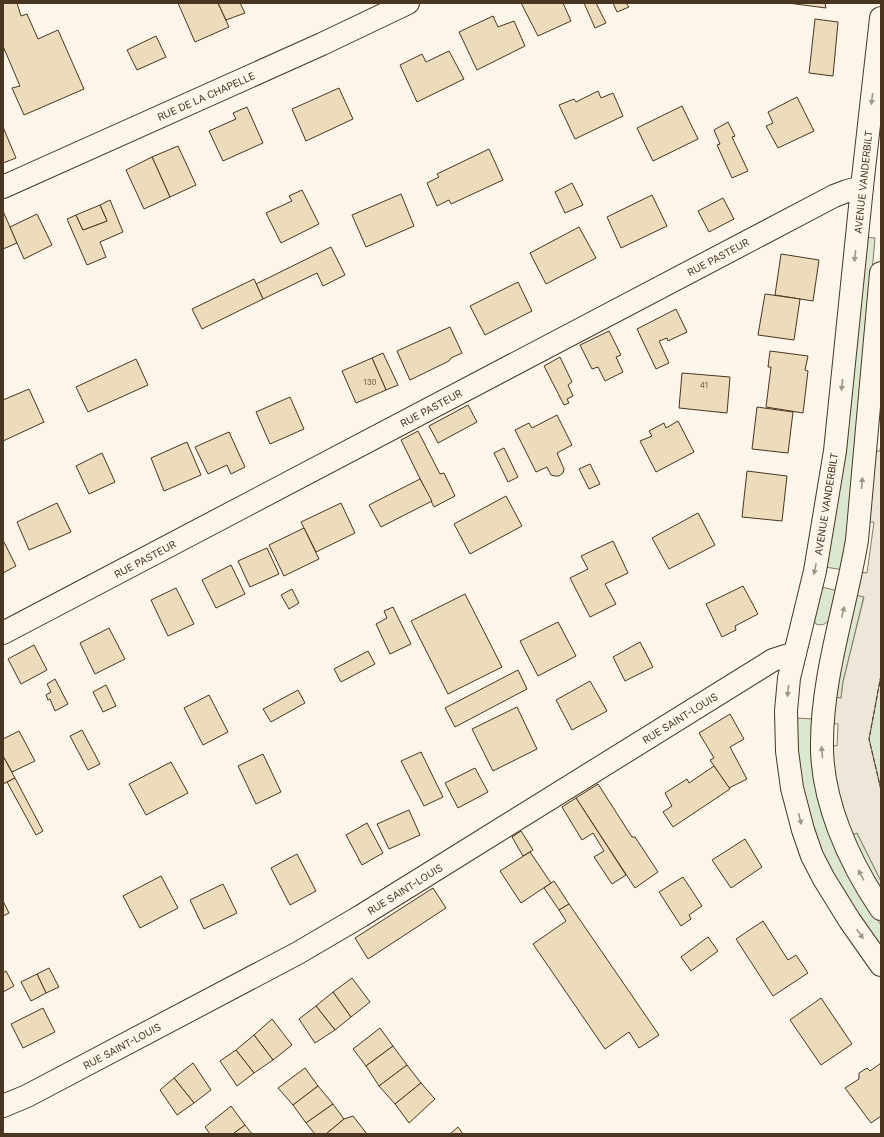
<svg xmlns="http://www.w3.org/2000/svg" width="884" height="1137" font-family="Inter,sans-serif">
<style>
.green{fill:#dce7d0;stroke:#887966}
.parking{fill:#ede7d9;stroke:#887966}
.building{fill:#ecdcbc;stroke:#4a3520}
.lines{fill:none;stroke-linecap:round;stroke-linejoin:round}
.street-casing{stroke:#4a3520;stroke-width:24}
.street{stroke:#fbf6e9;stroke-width:22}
.fence{stroke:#4a3520;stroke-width:1;stroke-dasharray:5 2;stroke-linecap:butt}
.oneway{fill:#a29684}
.labels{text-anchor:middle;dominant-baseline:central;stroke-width:3;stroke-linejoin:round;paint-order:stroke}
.number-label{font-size:8px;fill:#725f47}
.street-label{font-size:10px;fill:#4a3520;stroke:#fbf6e9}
</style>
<rect width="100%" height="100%" fill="#fbf6e9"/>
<g class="green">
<polygon points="865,237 875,238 857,444 844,570 825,567"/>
<path d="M821,587l18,4c-3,12 -7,39 -23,33l-2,-4z"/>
<polygon points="855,595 864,596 843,682 841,698 833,697"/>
<polygon points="881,675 881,790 869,739"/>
<polygon points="796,718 814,719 874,915 881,925 881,950 849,904 815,841 796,761"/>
<polygon points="857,833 881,881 881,897 849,836"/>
</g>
<polygon class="parking" points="881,443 881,675 869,739 881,790 881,881 857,833 849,836 841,815 829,745 837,746 838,724 830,723 833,697 841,698 843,682 864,597 855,595 860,572 867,573 874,522 867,522 872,451 880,451"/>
<g class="building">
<polygon points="3,3 17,3 21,16 27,14 38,39 58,30 84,89 24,115 12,88 20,86 3,46"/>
<polygon points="178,3 218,3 229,27 195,42"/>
<polygon points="218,3 240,3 245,13 226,20"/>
<polygon points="521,3 563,3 571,21 538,36"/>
<polygon points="584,3 596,3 606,23 595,28"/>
<polygon points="613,3 626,3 629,7 617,12"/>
<polygon points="788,3 825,3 826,8"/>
<polygon points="493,16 498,27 514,21 525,46 477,70 459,32"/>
<polygon points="815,19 838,22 833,76 809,73"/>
<polygon points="156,36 166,57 137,70 127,50"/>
<polygon points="449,51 464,79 417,102 400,65 422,54 426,62"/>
<polygon points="339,88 353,119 306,141 292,109"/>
<polygon points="598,91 601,98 613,93 623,116 575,139 559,105 574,99 576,102"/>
<polygon points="797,97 814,131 778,148 766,126 773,123 768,112"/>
<polygon points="682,106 698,139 653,161 637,128"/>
<polygon points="247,107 263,143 223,161 209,131 236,119 233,113"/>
<polygon points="728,122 735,136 732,137 748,171 732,178 717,145 720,144 714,130"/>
<polygon points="3,127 16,158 3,163"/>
<polygon points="178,146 196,185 170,197 152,157"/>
<polygon points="489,149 503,180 451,204 449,200 437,206 427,183 439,177 437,174"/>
<polygon points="152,157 170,197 144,209 126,170"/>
<polygon points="572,183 583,205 565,213 555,192"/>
<polygon points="302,190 319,224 281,243 266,213 292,201 289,196"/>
<polygon points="401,194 414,226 366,247 352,215"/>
<polygon points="652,195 667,226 621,248 607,217"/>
<polygon points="723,198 734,219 709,232 698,211"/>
<polygon points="110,200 123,232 100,242 106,257 87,265 67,219 76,215 83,230 107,221 100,205"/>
<polygon points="100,205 107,221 83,230 76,215"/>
<polygon points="3,211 17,243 3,249"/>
<polygon points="37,214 52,245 24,259 10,227"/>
<polygon points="579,227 596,258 546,284 530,253"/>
<polygon points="331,247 345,275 323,286 317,273 263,299 256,284"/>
<polygon points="781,254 819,260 813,301 775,295"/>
<polygon points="254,279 263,299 202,329 192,309"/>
<polygon points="518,282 532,311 485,335 470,306"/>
<polygon points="765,294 800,299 794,340 758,335"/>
<polygon points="676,309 687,332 668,341 667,338 659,341 669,363 656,369 637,329"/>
<polygon points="450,327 462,353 451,358 449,361 410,380 397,351"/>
<polygon points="609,331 621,355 616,357 623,372 605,381 598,367 592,369 580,345"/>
<polygon points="770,351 808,356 805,370 808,371 803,413 766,407 771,367 768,367"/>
<polygon points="383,353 398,385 386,390 372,358"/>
<polygon points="560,357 572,382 568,385 573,396 567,399 569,403 564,405 544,366"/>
<polygon points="372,358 386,390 356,403 342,371"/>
<polygon points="136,359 148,385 88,412 76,387"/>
<polygon points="682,373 730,377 727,413 679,408"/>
<polygon points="29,389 44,422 3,441 3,400"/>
<polygon points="290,397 304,429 270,444 256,412"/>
<polygon points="468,405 477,422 438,443 429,426"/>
<polygon points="757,407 793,412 788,453 752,449"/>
<polygon points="557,415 572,445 557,453 564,469 563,473 559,476 555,476 551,475 547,467 536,472 515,430 529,423 532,428"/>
<polygon points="678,421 694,452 656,472 640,441 652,436 649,431 664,423 666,428"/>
<polygon points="418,431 440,474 444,473 455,496 434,507 401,440"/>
<polygon points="229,432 245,467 231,474 227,465 208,474 195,447"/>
<polygon points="187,442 201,475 164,491 151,458"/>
<polygon points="504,448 518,477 508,482 494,453"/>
<polygon points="102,453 115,482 89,494 76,466"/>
<polygon points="590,464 600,484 589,489 579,469"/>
<polygon points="747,471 787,476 782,521 742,517"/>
<polygon points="420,479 432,501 381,527 369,505"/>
<polygon points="506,496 522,526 470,554 454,524"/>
<polygon points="57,503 71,532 29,550 17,522"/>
<polygon points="341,503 355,533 316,552 301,522"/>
<polygon points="698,513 715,545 669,569 652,538"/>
<polygon points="304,528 319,559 284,576 269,545"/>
<polygon points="3,540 16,566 3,573"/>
<polygon points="613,541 628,573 605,584 616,604 590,617 570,578 588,569 581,556"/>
<polygon points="267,548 279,574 250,587 238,561"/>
<polygon points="231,565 245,594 216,608 202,580"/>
<polygon points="743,586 758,614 735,626 736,630 722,637 706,604"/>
<polygon points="176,588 194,624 168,636 151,600"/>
<polygon points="292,589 299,603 289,609 281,595"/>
<polygon points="465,594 502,667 448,694 411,621"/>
<polygon points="393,607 411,644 390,654 376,624 387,618 384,611"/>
<polygon points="558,622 576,656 538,676 520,641"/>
<polygon points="109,628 125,659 95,674 80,643"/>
<polygon points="640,642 653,667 625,681 613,657"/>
<polygon points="34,645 47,670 21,684 8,659"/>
<polygon points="368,651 375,664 341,682 334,669"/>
<polygon points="518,670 527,689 455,727 445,708"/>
<polygon points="55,679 68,704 55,711 50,699 48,700 46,695 51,692 47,684"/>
<polygon points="590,681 607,711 572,730 556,700"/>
<polygon points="106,685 116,706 103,712 93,692"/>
<polygon points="298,690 305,703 271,722 263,709"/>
<polygon points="209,695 228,732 203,745 184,708"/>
<polygon points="517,707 537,749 493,771 472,729"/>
<polygon points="730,714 744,739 730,747 747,779 729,788 710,760 714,758 699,733"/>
<polygon points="82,730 100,764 88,770 70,736"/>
<polygon points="19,731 35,761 12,772 3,756 3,739"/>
<polygon points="421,752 443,797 424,806 401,761"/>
<polygon points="263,754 281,792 256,804 238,766"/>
<polygon points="3,756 15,778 3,784"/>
<polygon points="171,762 188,793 146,815 129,784"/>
<polygon points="714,766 730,789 673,827 663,812 672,806 665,793 687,779 689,783"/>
<polygon points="475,768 488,792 458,808 445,783"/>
<polygon points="15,778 43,831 36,835 7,782"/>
<polygon points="598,784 632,837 635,837 658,872 635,888 576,798"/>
<polygon points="576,798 626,875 612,884 594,857 604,851 593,833 582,840 562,807"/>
<polygon points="409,810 420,835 389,849 377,824"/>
<polygon points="367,823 383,853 362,865 346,835"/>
<polygon points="521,831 533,850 523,856 512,837"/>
<polygon points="745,839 762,867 731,888 712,860"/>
<polygon points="530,852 551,883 521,903 500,871"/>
<polygon points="297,854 316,891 290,905 271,868"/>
<polygon points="161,876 178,908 140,928 123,896"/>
<polygon points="683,877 702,906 689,915 691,919 681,926 659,892"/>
<polygon points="554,881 569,904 559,910 544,888"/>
<polygon points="223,884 237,913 204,929 190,900"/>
<polygon points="433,888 446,908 368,959 355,938"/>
<polygon points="3,901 9,913 3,916"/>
<polygon points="569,904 659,1035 639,1048 629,1032 605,1049 533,944 566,921 559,910"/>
<polygon points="763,921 788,960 796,955 808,973 773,996 736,939"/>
<polygon points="708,937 718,951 691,971 681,957"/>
<polygon points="49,968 59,987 46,993 37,974"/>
<polygon points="6,971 14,986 3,992 3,973"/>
<polygon points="37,974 46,993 31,1001 21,982"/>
<polygon points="352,978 370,1002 351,1017 333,992"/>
<polygon points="333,992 351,1017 335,1030 316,1006"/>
<polygon points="821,998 852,1044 821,1065 790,1020"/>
<polygon points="316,1006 335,1030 315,1043 299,1019"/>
<polygon points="43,1008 55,1032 23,1048 11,1024"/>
<polygon points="272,1019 292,1045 273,1060 254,1035"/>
<polygon points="380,1028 393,1046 366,1066 353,1049"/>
<polygon points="254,1035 273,1060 254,1073 236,1050"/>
<polygon points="393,1046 407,1065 379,1086 366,1066"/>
<polygon points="236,1050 254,1073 237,1086 220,1061"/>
<polygon points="193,1063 211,1090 194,1103 174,1078"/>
<polygon points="881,1063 881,1116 871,1123 845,1088 859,1079 859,1073 867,1068 870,1071"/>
<polygon points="407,1065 421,1083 395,1104 379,1086"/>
<polygon points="305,1068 318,1086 293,1105 278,1088"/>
<polygon points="174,1078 194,1103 177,1115 160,1090"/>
<polygon points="421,1083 435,1099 409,1123 395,1104"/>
<polygon points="318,1086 333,1104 306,1123 293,1105"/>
<polygon points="333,1104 344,1119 326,1134 315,1134 306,1123"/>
<polygon points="231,1106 245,1125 233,1134 210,1134 205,1127"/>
<polygon points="353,1116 367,1134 326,1134 344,1119"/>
<polygon points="245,1125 252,1134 233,1134"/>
<polygon points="458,1127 463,1134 450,1134"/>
</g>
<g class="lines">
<g class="street-casing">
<g id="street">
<polyline points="881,18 862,187 835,451 815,571 789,678 786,711 787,751 792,788 803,830 812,856 824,879 850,921 881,965"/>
<polyline points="3,187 322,44 408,3"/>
<path d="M881,273l-24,267c-11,66 -35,136 -35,203 -1,57 27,119 59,166"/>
<polyline points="3,633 834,196 847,191 862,187"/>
<polyline points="3,1106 27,1096 298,953 361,916 773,660 795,653"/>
</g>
</g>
<use href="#street" class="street"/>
<polyline class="fence" points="881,675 869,739 881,790"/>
</g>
<defs><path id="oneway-solid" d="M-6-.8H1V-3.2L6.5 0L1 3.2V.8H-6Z"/></defs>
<g class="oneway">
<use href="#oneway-solid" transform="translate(872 99) rotate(96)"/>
<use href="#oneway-solid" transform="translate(855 256) rotate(96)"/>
<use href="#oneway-solid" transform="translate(842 385) rotate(96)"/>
<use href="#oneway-solid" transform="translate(862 483) rotate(-85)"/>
<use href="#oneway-solid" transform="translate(815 569) rotate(101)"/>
<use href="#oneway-solid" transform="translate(843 612) rotate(-77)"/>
<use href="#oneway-solid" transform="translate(788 691) rotate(96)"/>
<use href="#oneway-solid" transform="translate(822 752) rotate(-95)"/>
<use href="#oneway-solid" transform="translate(800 819) rotate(76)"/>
<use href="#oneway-solid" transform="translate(861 875) rotate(-118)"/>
<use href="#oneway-solid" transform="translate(860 934) rotate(55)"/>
</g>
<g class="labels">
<g class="number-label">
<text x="370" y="382">130</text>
<text x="704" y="385">41</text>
</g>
<g class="street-label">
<text transform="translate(206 96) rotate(-24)">RUE DE LA CHAPELLE</text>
<text transform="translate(863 182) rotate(-84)">AVENUE VANDERBILT</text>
<text transform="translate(718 257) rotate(-28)">RUE PASTEUR</text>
<text transform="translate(431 408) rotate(-28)">RUE PASTEUR</text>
<text transform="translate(826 504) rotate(-81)">AVENUE VANDERBILT</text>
<text transform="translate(145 559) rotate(-28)">RUE PASTEUR</text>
<text transform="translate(680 718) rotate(-32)">RUE SAINT-LOUIS</text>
<text transform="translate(405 889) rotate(-32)">RUE SAINT-LOUIS</text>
<text transform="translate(122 1046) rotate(-28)">RUE SAINT-LOUIS</text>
</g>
</g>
<rect width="884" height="1137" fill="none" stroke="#4a3520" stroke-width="8"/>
</svg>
